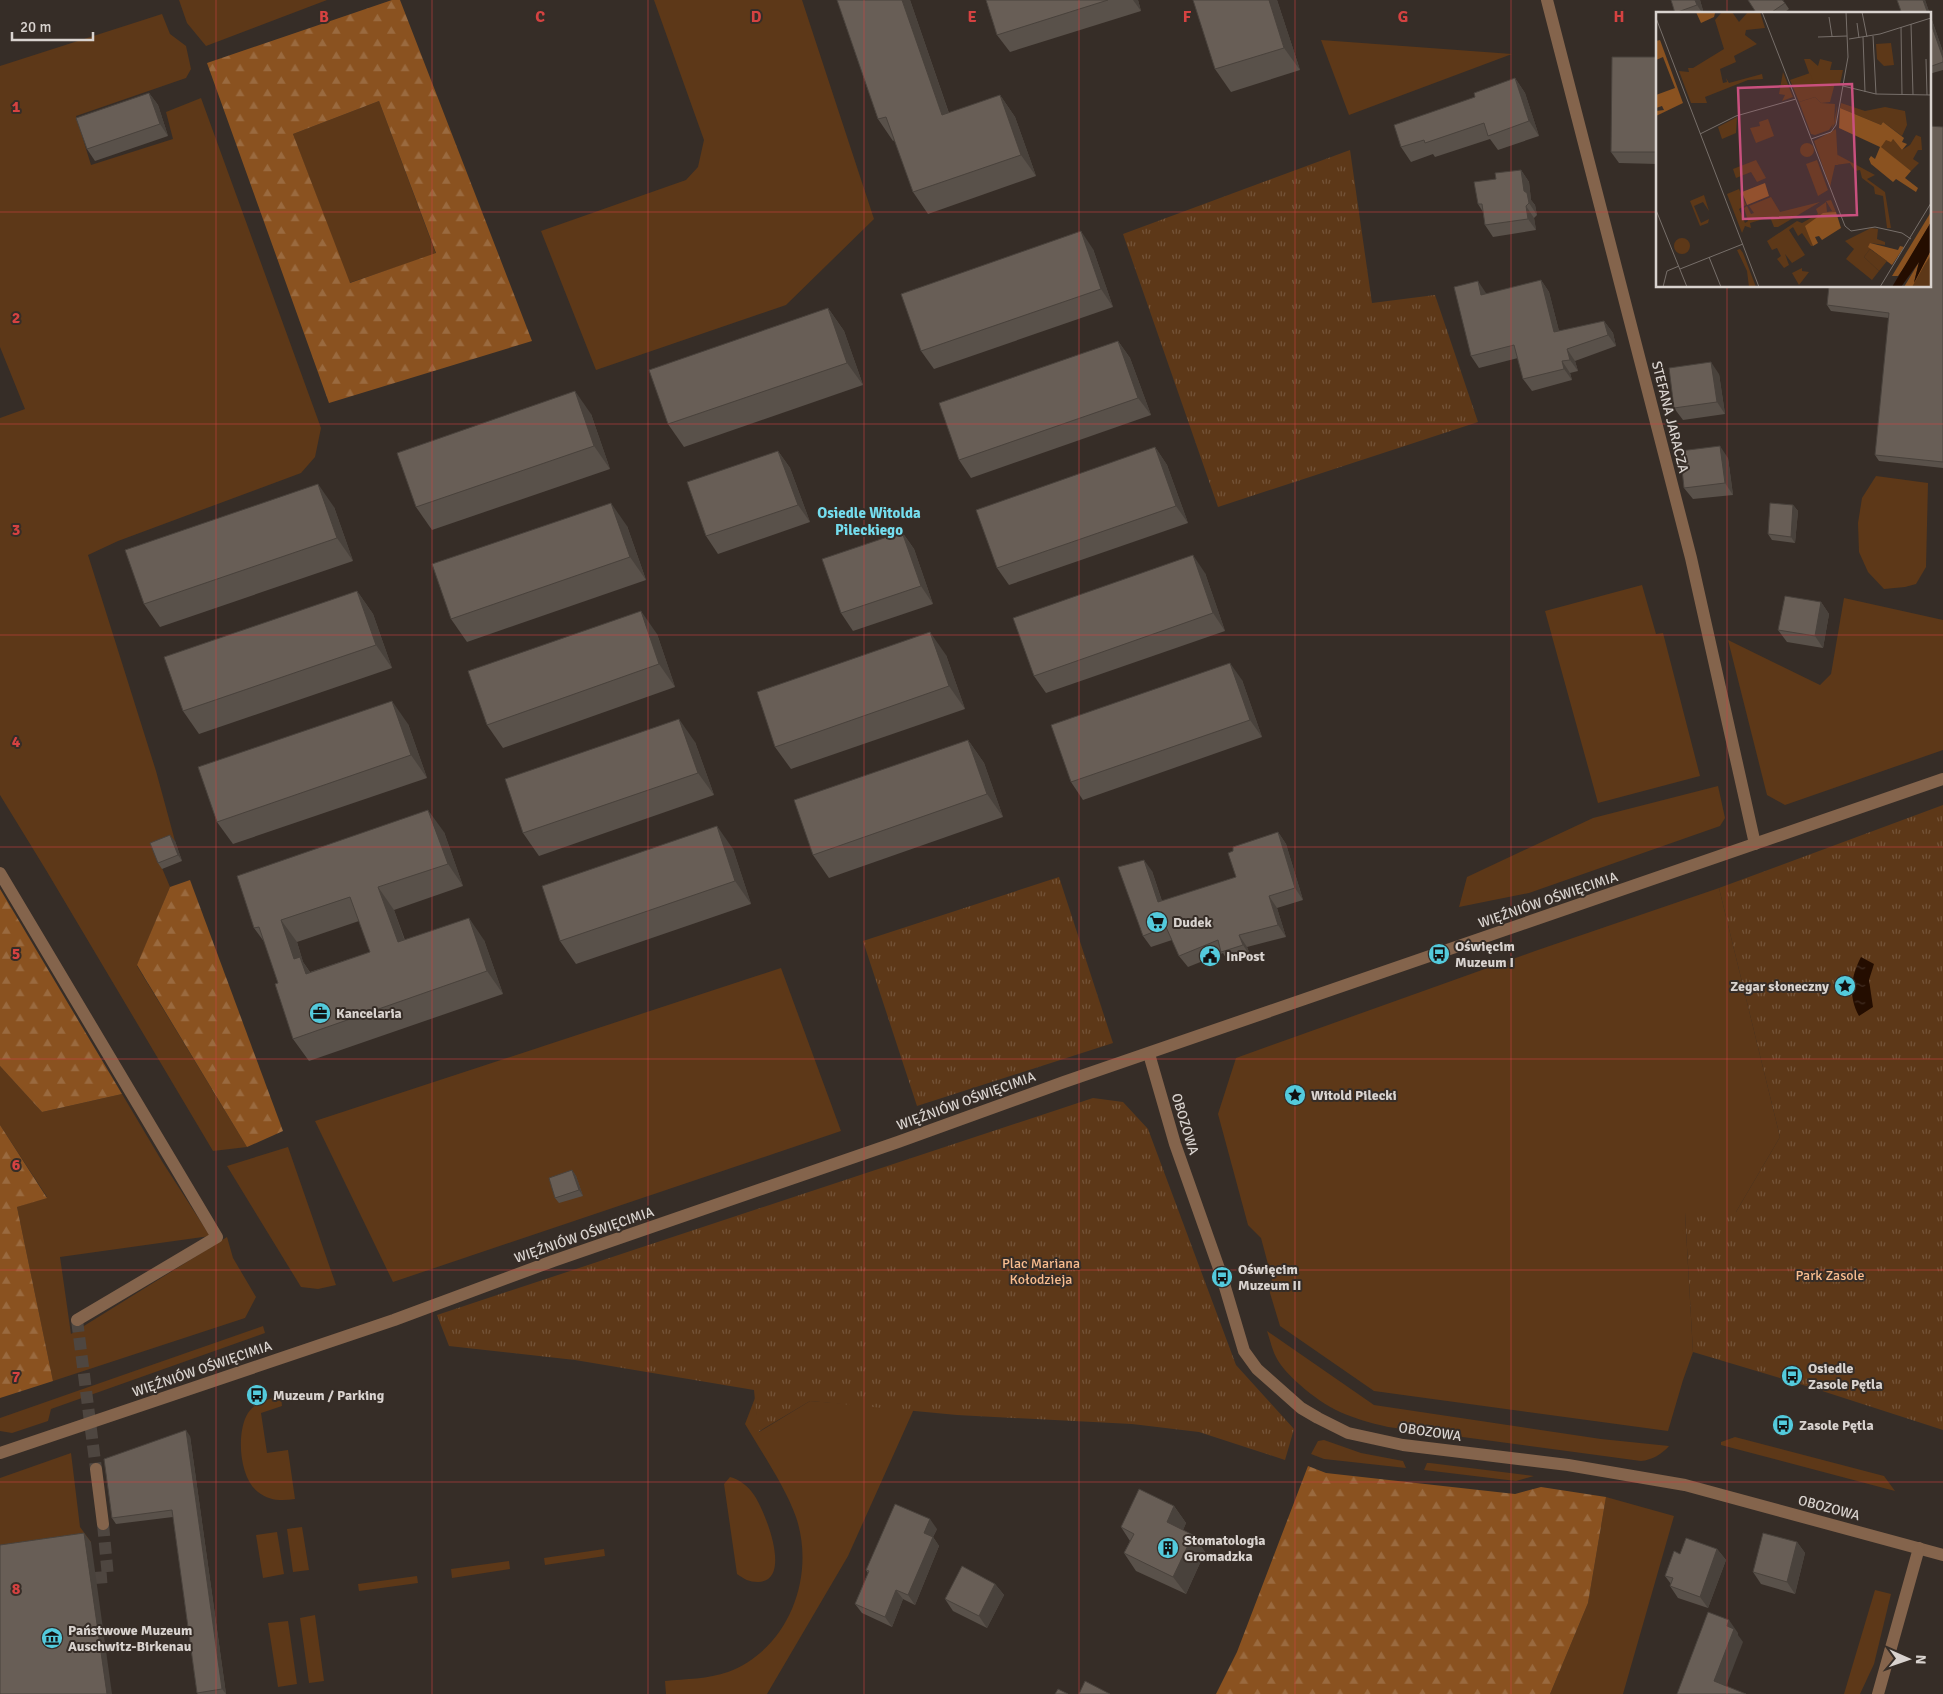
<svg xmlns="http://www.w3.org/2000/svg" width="1943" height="1694" font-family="Signika,sans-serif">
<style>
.grass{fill:#5d3818}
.forest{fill:url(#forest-firs);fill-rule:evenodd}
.park{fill:url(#park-tufts)}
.water{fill:url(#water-ripples)}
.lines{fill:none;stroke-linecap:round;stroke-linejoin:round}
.minor-tunnel{stroke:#4e4640;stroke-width:12;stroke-dasharray:12 6;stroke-linecap:butt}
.minor{stroke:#84644c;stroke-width:12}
.wall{fill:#59514a;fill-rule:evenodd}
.shaded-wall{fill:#49423c}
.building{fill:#685e56;stroke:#49423c;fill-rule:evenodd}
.grid{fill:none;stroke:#d64241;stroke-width:1;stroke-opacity:0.55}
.labels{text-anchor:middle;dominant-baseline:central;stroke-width:4;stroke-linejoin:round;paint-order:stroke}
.street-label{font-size:14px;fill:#d9d3cf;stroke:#362d27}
.poi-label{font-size:14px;font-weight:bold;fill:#d9d3cf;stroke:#362d27;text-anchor:start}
.park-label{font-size:14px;fill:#f9bd8f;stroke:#362d27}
.neighbourhood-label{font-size:15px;font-weight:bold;fill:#74ddee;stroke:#362d27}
.inset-road{fill:none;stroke:#776f6a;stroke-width:1}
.view{fill:#c9507e;fill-opacity:0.15;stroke:#c9507e;stroke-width:2.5}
.inset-edge{fill:none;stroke:#d9d3cf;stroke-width:2.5}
.grid-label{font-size:16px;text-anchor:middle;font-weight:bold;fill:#d64241;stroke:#362d27;stroke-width:4;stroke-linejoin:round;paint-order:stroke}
</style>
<defs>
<pattern id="forest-firs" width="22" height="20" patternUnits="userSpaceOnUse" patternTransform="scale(1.25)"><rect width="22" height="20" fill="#8a5220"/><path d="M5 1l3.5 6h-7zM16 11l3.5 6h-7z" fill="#9a6a3f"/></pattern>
<pattern id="park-tufts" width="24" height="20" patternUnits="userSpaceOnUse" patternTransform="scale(1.25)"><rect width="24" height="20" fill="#5d3818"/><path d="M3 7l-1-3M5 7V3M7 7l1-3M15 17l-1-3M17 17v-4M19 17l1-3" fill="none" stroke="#745439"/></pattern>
<pattern id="water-ripples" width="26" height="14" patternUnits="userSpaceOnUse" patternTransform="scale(1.25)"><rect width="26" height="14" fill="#240d00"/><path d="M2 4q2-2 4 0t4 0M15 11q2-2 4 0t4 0" fill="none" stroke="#432f24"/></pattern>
</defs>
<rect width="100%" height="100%" fill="#362d27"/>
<g class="grass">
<polygon points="179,0 327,0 206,46 187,23"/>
<polygon points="654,0 802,0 874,219 786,305 596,370 541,231 686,180 698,167 704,140"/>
<polygon points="162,14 170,34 186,46 191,69 186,78 76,116 91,165 173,139 166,112 201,98 321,428 315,457 301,473 118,541 88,555 156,771 175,841 154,849 170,887 137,966 247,1147 213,1151 46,870 0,795 0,418 25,409 0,347 0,66"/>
<polygon points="1321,40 1512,54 1349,115"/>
<polygon points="379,101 436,254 349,283 293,134"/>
<polygon points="1876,476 1928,483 1926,567 1916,584 1905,587 1884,589 1868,572 1859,552 1858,523 1862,498"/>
<polygon points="1642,585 1656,634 1663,633 1700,776 1598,803 1545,611"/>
<polygon points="1844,598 1943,620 1943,750 1785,805 1767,795 1728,640 1820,685 1831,674"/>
<polygon points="1718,786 1725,818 1720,826 1529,893 1459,907 1467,877 1593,818"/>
<polygon points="1719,888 1780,1137 1736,1212 1685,1213 1693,1352 1683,1380 1668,1431 1374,1391 1280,1326 1270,1293 1272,1279 1261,1238 1248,1225 1218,1114 1236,1058 1535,951"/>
<polygon points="781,968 841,1131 393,1282 315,1121"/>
<polygon points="0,1066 42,1112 122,1094 163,1163 210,1236 60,1257 71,1334 227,1237 233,1258 256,1297 245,1318 53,1381 17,1207 47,1197 0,1125"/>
<polygon points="288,1147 336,1285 318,1289 301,1287 227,1166"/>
<polygon points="263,1326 265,1333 51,1409 48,1421 12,1433 0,1431 0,1418"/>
<path d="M1267,1331l107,74 227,34 68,7c-7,8 -17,14 -28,15l-253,-34c-38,-9 -60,-17 -89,-43 -9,-8 -18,-17 -23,-27 -4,-8 -6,-17 -9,-26z"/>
<path d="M754,1390l5,42 51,-31 104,8 -66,147 -81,138h-101l-1,-13c21,-2 43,-2 63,-9 61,-23 88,-96 68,-155 -11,-31 -34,-64 -51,-93l10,-26z"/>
<path d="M281,1396l1,10 -21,7 6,40 21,-3 7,49c-13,2 -26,2 -37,-7 -19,-14 -22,-60 -10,-79 7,-11 21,-14 33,-17z"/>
<polygon points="1735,1437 1884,1476 1895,1491 1721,1445 1721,1442"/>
<polygon points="1324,1440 1361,1453 1403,1461 1406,1468 1324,1459 1311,1454 1318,1441"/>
<polygon points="71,1453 80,1527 91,1542 0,1555 0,1478"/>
<polygon points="1427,1463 1430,1463 1534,1476 1516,1481 1424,1470"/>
<path d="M730,1477c9,2 19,10 24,18 10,14 40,86 4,87 -9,0 -14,-3 -21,-8l-13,-90z"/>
<polygon points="1606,1497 1674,1516 1623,1694 1550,1694 1588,1603"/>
<polygon points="302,1527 309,1570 293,1572 287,1529"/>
<polygon points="277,1532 284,1574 263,1578 256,1535"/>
<polygon points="604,1549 605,1556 545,1565 544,1558"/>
<polygon points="509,1561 510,1569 452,1578 451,1569"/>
<polygon points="417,1576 418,1583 359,1591 358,1584"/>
<polygon points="1875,1590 1891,1594 1874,1664 1860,1694 1844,1694"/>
<polygon points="315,1615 324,1681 309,1683 300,1618"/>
<polygon points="288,1621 297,1684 278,1687 268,1623"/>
</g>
<g class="forest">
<path d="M392,0h8l132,341 -203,62 -122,-340zM379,101l57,152 -86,30 -57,-149z"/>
<polygon points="190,880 283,1131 247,1147 137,965 170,887"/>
<polygon points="0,889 122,1094 42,1112 0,1066"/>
<polygon points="0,1125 47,1198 17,1207 53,1381 0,1398"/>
<polygon points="1308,1466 1326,1473 1515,1494 1541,1487 1606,1497 1588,1603 1550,1694 1216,1694 1237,1652"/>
</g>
<g class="park">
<polygon points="1350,150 1372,303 1435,295 1478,422 1218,507 1123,234"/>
<polygon points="1943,805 1943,1430 1813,1388 1693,1352 1685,1212 1736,1212 1780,1137 1719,888"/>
<polygon points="1059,877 1113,1043 917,1106 863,941"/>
<polygon points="1093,1098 1123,1102 1148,1129 1236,1365 1294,1429 1285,1460 1199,1432 1132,1424 957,1415 810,1401 758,1432 754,1390 575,1360 449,1346 437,1315"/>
</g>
<path class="water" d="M1861,957l13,7 -5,16 4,27 -14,9c-11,-20 -8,-40 2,-59z"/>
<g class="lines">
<g class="minor-tunnel">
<polyline points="77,1320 96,1469"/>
<polyline points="95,1578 108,1577 103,1524"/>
</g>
<g class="minor">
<polyline points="1547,0 1691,558 1755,844"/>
<polyline points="0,873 217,1237 77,1320"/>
<polyline points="1149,1054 1175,1144 1222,1277 1244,1351 1257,1369 1301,1408 1318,1418 1348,1433 1403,1445 1568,1465 1685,1485 1943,1555"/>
<polyline points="0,1453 394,1320 553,1261 898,1142 1064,1082 1943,779"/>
<polyline points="96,1469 103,1524"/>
<polyline points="1878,1694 1919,1548"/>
</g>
</g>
<g class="wall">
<polygon points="837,0 910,0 949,113 1000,95 1015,117 1036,176 928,214 913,192 895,140 893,141 878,119"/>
<polygon points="986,0 1138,0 1141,11 1010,52 997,35"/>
<polygon points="1277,0 1300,70 1231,92 1215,69"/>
<polygon points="1671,0 1700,0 1704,14 1676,14"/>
<polygon points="1783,0 1789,9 1782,14 1757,14"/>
<polygon points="1897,0 1925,0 1943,52 1943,70 1929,74 1929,14"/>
<polygon points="1657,57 1657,164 1619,163 1611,152"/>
<polygon points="1515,78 1525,93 1539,136 1498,150 1490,139 1435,157 1433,154 1411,162 1401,147"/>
<polygon points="149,93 158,105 168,136 95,161 87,149"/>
<polygon points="1943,127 1943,468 1879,461 1875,455 1889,318 1831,311 1827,305"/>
<polygon points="1521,170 1529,182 1531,200 1535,205 1537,215 1534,218 1536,230 1493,237 1485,225 1483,212 1478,204 1496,179"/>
<polygon points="1093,249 1113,307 934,369 921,351"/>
<polygon points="1541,280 1549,292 1559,331 1604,321 1613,333 1616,346 1575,361 1578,371 1570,373 1572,380 1532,391 1523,379 1518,358 1479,368 1471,356 1486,293 1486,294"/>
<polygon points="828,308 844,331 863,385 684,447 668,424"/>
<polygon points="1118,341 1130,358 1151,415 971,478 959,460"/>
<polygon points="1719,374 1725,414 1683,420 1674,408"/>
<polygon points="591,414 610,469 432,530 416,507"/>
<polygon points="1155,447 1167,465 1188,523 1009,585 997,568"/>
<polygon points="778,451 790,468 810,522 718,554 706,536"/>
<polygon points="1728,458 1733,495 1693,499 1684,488"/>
<polygon points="1793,505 1798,511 1795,543 1772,540 1768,534"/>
<polygon points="334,507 353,561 160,627 144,604"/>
<polygon points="627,526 646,580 467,642 451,619"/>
<polygon points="902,532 914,549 933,604 853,631 841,613"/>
<polygon points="1205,573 1225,631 1046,693 1034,676"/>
<polygon points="357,591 373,614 392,668 199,734 183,711"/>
<polygon points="1821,602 1829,614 1823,648 1787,642 1778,630"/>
<polygon points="657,634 675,687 503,748 487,725"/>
<polygon points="946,655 965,709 791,769 775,747"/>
<polygon points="1242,680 1262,737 1083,800 1071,782"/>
<polygon points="408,724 427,778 233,844 217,822"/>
<polygon points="968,740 984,763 1003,817 829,878 813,855"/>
<polygon points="695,742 714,795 539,856 523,833"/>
<path d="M444,832l19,54 -69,24 11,30h79l19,54 -194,67 -16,-22 -15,-56 -13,-40 -11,-15zM359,921l11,31 -60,20 -7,-10 -6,-20z"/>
<polygon points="1278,832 1286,844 1303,900 1277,908 1286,937 1247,947 1251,957 1229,963 1223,953 1188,967 1179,956 1172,940 1151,947 1143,936 1152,871 1162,901 1236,877"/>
<polygon points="175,841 182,861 162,869 158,863"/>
<polygon points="733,849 751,904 576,964 560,941"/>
<polygon points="572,1170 576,1176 583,1196 559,1203 555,1198"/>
<polygon points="190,1436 226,1694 198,1694 197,1693 173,1517 116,1524 112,1518"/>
<polygon points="1174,1506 1186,1523 1183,1530 1193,1535 1205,1552 1186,1594 1136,1571 1124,1553 1130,1541 1121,1527"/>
<polygon points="937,1529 933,1537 939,1546 915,1605 903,1599 892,1627 862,1613 855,1604 868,1573 866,1570"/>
<polygon points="1797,1542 1805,1553 1795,1594 1761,1584 1753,1572"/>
<polygon points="1717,1549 1726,1560 1708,1608 1678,1598 1670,1586 1671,1584 1665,1576 1680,1554"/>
<polygon points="995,1584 1004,1595 987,1628 953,1611 945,1599"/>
</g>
<g class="shaded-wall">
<polygon points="902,0 910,0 957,137 942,115"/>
<polygon points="1133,0 1138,0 1141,11"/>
<polygon points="1269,0 1277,0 1300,70 1284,48"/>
<polygon points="1695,0 1700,0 1704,14 1703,14 1697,5"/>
<polygon points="1923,0 1925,0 1943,52 1943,58 1929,18 1929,14 1928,14"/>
<polygon points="1515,78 1525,93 1539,136 1529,121"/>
<polygon points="149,93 158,105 168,136 160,124"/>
<polygon points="1000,95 1015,117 1036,176 1021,155"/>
<polygon points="1521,170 1529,182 1531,200 1535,205 1537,215 1529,203 1524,191"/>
<polygon points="1526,206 1534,218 1536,230 1528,219"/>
<polygon points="1081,231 1093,249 1113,307 1101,289"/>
<polygon points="1541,280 1549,292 1562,343 1554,332"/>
<polygon points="1478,281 1486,293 1489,307 1481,295"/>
<polygon points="828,308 844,331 863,385 847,363"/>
<polygon points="1604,321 1613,333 1616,346 1608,335"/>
<polygon points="1118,341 1130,358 1151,415 1138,398"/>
<polygon points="1567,349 1575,361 1578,371 1570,360"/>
<polygon points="1562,361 1570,373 1572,380 1564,369"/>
<polygon points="1711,362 1719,374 1725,414 1717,402"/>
<polygon points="575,391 591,414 610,469 594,446"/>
<polygon points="1720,446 1728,458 1733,495 1725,483"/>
<polygon points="1155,447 1167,465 1188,523 1176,506"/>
<polygon points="778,451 790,468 810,522 798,505"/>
<polygon points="318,484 334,507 353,561 337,538"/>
<polygon points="611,503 627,526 646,580 630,557"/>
<polygon points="1793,505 1798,511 1795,543 1791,537"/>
<polygon points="902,532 914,549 933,604 921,586"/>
<polygon points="1193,555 1205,573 1225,631 1213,613"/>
<polygon points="357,591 373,614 392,668 376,645"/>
<polygon points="1821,602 1829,614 1823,648 1815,636"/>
<polygon points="641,611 657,634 675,687 659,664"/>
<polygon points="930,632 946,655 965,709 949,686"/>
<polygon points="1230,663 1242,680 1262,737 1250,720"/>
<polygon points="392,701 408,724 427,778 411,755"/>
<polygon points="679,719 695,742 714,795 698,773"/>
<polygon points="968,740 984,763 1003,817 987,794"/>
<polygon points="428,810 444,832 463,886 448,864"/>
<polygon points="717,826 733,849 751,904 735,881"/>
<polygon points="1278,832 1286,844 1303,900 1295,888"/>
<polygon points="170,835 175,841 182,861 178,855"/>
<polygon points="1144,860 1152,871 1166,914 1158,902"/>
<polygon points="378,887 394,910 413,965 398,942"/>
<polygon points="1269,896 1277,908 1286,937 1278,925"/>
<polygon points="469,918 484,940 503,994 487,971"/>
<polygon points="281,920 297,942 303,962 315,980 321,996 294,959"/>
<polygon points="1239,935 1247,947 1251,957 1243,945"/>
<polygon points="572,1170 576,1176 583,1196 579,1190"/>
<polygon points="186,1430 190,1436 226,1694 222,1689"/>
<polygon points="1174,1506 1186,1523 1179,1540 1167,1522"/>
<polygon points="930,1519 937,1529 933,1537 939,1546 915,1605 908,1595 924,1533"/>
<polygon points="84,1533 91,1542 112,1694 107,1694"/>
<polygon points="1193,1535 1205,1552 1186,1594 1173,1577"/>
<polygon points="1797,1542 1805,1553 1795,1594 1787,1582"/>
<polygon points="1717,1549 1726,1560 1708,1608 1700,1597"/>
<polygon points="995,1584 1004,1595 987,1628 979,1616"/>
<polygon points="896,1590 903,1599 892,1627 885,1617"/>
<polygon points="1729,1620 1738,1633 1738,1635 1743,1642 1723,1694 1714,1681 1727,1626"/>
</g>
<g class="building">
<polygon points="837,0 902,0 942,115 1000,95 1021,155 913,192 886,117 878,119"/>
<polygon points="986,0 1108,0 997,35"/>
<polygon points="1193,0 1269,0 1284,48 1215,69"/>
<polygon points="1671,0 1695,0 1697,5 1675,13"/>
<polygon points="1748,0 1782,0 1785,3 1769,14 1757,14"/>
<polygon points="1897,0 1923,0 1928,14 1902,14"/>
<polygon points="1929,18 1943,58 1943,62 1929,67"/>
<polygon points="1612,57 1657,57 1657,152 1611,152"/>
<polygon points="1515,78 1529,121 1488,136 1484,123 1425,143 1424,140 1401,147 1394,125 1475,97 1474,93"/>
<polygon points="149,93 160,124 87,149 76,118"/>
<polygon points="1929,126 1943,127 1943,462 1875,455 1889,313 1827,305 1829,286 1929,286"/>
<polygon points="1521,170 1524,191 1527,193 1529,203 1526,206 1528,219 1485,225 1482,204 1478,204 1474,182 1496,179 1495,173"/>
<polygon points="1081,231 1101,289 921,351 901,294"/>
<polygon points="1541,280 1554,332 1604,321 1608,335 1567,349 1570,360 1562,361 1564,369 1523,379 1514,345 1471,356 1454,287 1478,281 1481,295"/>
<polygon points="828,308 847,363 668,424 649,370"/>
<polygon points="1118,341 1138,398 959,460 939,403"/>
<polygon points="1711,362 1717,402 1674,408 1669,368"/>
<polygon points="575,391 594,446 416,507 397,453"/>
<polygon points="1720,446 1725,483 1684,488 1680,451"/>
<polygon points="1155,447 1176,506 997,568 976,510"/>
<polygon points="778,451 798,505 706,536 687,482"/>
<polygon points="318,484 337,538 144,604 125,550"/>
<polygon points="611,503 630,557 451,619 432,564"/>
<polygon points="1770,503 1793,505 1791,537 1768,534"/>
<polygon points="902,532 921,586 841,613 822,559"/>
<polygon points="1193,555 1213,613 1034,676 1013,618"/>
<polygon points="357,591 376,645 183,711 164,657"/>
<polygon points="1785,596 1821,602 1815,636 1778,630"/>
<polygon points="641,611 659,664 487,725 468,671"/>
<polygon points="930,632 949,686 775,747 757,692"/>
<polygon points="1230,663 1250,720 1071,782 1051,725"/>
<polygon points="392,701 411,755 217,822 198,767"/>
<polygon points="679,719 698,773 523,833 505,779"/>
<polygon points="968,740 987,794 813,855 794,800"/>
<path d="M428,810l20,54 -70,23 20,55 71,-24 18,53 -194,68 -18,-55 3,-1 -19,-56 -5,1 -17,-52zM350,897l20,55 -64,22 -6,-17 -6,2 -13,-39z"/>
<polygon points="717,826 735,881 560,941 542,886"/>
<polygon points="1278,832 1295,888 1269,896 1278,925 1239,935 1243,945 1221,952 1218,940 1179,956 1166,927 1143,936 1118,867 1144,860 1158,902 1236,877 1228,853 1233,851 1233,847"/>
<polygon points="170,835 178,855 158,863 150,843"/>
<polygon points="572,1170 579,1190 555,1198 549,1178"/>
<polygon points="186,1430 222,1689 197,1693 172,1510 112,1518 104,1459"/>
<polygon points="1139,1489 1174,1506 1167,1522 1193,1535 1173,1577 1124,1553 1134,1534 1121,1527"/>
<polygon points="895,1504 930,1519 924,1533 933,1537 908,1595 896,1590 885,1617 855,1604 869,1571 866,1570"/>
<polygon points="84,1533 107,1694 0,1694 0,1545"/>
<polygon points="1763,1533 1797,1542 1787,1582 1753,1572"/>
<polygon points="1686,1538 1717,1549 1700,1597 1670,1586 1673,1578 1665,1576 1674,1551 1680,1554"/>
<polygon points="962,1566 995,1584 979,1616 945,1599"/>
<polygon points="1708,1612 1729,1620 1727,1626 1734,1629 1714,1681 1746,1694 1677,1694"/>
<polygon points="1085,1681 1110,1694 1079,1694"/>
<polygon points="1058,1689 1068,1694 1055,1694"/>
</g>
<path class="grid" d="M216,0v1694M432,0v1694M648,0v1694M864,0v1694M1079,0v1694M1295,0v1694M1511,0v1694M1727,0v14M0,212h1657M1929,212h14M1727,286v1408M0,424h1943M0,635h1943M0,847h1943M0,1059h1943M0,1270h1943M0,1482h1943"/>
<defs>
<g id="supermarket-disc" transform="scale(1.125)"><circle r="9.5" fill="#53cadc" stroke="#362d27"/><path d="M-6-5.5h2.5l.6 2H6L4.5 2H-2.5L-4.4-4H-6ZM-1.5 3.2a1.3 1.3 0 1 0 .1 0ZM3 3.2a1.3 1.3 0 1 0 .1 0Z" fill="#111"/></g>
<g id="bus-disc" transform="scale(1.125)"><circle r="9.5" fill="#53cadc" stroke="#362d27"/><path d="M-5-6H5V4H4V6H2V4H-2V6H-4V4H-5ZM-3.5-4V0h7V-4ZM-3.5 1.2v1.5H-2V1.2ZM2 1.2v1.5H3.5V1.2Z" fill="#111"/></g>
<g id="civic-disc" transform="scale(1.125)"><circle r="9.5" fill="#53cadc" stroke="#362d27"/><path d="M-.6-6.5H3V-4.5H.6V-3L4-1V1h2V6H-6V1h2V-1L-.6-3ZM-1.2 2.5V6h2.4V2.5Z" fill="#111"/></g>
<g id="sight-disc" transform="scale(1.125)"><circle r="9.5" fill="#53cadc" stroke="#362d27"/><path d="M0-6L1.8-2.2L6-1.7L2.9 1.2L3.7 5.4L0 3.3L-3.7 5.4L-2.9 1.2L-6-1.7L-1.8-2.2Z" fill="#111"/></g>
<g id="office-disc" transform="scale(1.125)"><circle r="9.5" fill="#53cadc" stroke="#362d27"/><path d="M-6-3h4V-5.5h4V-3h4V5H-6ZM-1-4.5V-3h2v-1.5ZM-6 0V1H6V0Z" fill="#111"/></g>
<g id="building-disc" transform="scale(1.125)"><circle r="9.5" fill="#53cadc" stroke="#362d27"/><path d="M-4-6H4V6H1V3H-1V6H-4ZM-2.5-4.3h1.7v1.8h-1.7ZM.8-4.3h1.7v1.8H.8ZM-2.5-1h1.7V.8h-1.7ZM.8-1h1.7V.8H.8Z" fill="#111"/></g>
<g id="museum-disc" transform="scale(1.125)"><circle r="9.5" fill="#53cadc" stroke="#362d27"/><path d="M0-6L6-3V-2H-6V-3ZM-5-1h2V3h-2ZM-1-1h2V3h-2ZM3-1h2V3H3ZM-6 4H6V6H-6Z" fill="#111"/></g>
</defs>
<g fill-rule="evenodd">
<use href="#supermarket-disc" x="1157" y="922"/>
<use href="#bus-disc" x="1439" y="954"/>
<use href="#civic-disc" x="1210" y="956"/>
<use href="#sight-disc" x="1845" y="986"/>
<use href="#office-disc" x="320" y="1013"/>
<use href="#sight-disc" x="1295" y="1095"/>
<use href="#bus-disc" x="1222" y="1277"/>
<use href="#bus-disc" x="1792" y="1376"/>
<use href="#bus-disc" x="257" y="1395"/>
<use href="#bus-disc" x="1783" y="1425"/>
<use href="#building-disc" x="1168" y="1548"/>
<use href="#museum-disc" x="52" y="1638"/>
</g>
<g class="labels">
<g class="street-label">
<text transform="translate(1670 417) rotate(76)">STEFANA JARACZA</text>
<text transform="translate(1548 900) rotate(-19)">WIĘŹNIÓW OŚWIĘCIMIA</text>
<text transform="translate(966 1101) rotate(-20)">WIĘŹNIÓW OŚWIĘCIMIA</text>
<text transform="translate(1185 1124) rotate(73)">OBOZOWA</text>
<text transform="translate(584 1235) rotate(-19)">WIĘŹNIÓW OŚWIĘCIMIA</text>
<text transform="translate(202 1369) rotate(-19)">WIĘŹNIÓW OŚWIĘCIMIA</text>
<text transform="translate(1430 1432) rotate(8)">OBOZOWA</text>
<text transform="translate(1829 1508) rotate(15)">OBOZOWA</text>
</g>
<g class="poi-label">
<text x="1173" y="922">Dudek</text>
<text x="1455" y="946">Oświęcim<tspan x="1455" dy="16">Muzeum I</tspan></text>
<text x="1226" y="956">InPost</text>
<text x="1829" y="986" text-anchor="end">Zegar słoneczny</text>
<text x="336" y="1013">Kancelaria</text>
<text x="1311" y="1095">Witold Pilecki</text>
<text x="1238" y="1269">Oświęcim<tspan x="1238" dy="16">Muzeum II</tspan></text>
<text x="1808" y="1368">Osiedle<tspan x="1808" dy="16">Zasole Pętla</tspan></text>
<text x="273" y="1395">Muzeum / Parking</text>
<text x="1799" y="1425">Zasole Pętla</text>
<text x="1184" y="1540">Stomatologia<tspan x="1184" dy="16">Gromadzka</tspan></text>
<text x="68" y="1630">Państwowe Muzeum<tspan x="68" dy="16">Auschwitz-Birkenau</tspan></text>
</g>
<g class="park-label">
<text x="1041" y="1263">Plac Mariana<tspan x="1041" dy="16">Kołodzieja</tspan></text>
<text x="1830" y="1275">Park Zasole</text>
</g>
<g class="neighbourhood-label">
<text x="869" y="513">Osiedle Witolda<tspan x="869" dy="17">Pileckiego</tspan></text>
</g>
</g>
<g transform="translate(1656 12)">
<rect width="275" height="275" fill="#362d27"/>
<path d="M66,0h10l7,10 9,-10h12l5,16 -19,2 -1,5 12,9 -23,12 2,6 -16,7 3,14 4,-1 -1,-4 3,5 33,-9 1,5 -15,1 -43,17 2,6h-16l-12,-32 10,1 -1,-4h5l31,-19 -9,-29zM148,47h6l8,7 2,-7 12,3 -2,8h13l-3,14h-27zM127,60l10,25 -11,4 3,-6 -6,-1zM159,85l6,6 14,1 -1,20 3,-19 -1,17 -5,8 2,-6 -4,6 -14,5 -4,-1 -12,-32zM185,91l24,8 20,-4 20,4 2,14 -5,11 -19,-14 -2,3 -41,-17zM81,105l-1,16 -14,6 -4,-12zM260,123l5,2 1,13h-4l-5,9 6,4 -8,8 -31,-24 5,-7 8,-1 9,11 8,-5zM180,142l39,21 -8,4 18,13 6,36h-4l-4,-32 -8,-2 -1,-7 -12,-9 -2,-8 -5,1 -5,-8 -15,2zM100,148l10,18 -9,4 -6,-10 -15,6 -3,-9zM161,148l11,30 -10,6 -12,-32zM83,177l7,16 -7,4 6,14 3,-2 -4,-13 3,-2 4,8 3,-1 -5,-7 22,-9 9,15 40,-10 -42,25h-4l-4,-10 -20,6 1,5 -6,-2 -3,7 -15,-39zM48,183l5,16 -6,-9 -9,4 7,17 8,-4 -1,4 -8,3 -10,-25zM175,188l5,12 -12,3 -14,20 3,11h-2l-9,-13 -4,3 -5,-9 -4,3 16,25 -13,8 -7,-9 4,11 -5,3 -7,-9 4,-3 -4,-8 -5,2 -5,-9 30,-20 5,2 16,-9 -2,-5 10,-7 1,10 5,-1 -6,-10zM215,216l7,1 -1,10 8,3v3l-15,-2v6l-6,8 15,14 -7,9 -26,-21 8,-10 -9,-8zM18 234a8 8 0 1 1 16 0a8 8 0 1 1-16 0ZM84,237l3,4 13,34h-7l-2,-16 -10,-21zM146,256v3l7,1 -10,13 -7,-12z" fill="#5d3818"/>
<path d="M40,0h18l1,1 -1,4 -13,6zM4,28l23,63 -27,13v-5l8,-1 -2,-4 -6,2v-13l19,-7 -12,-31 -7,3v-19zM184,96l41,17 2,-3 21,16 -2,4 5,2 -5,6 -9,-11 -2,3 -5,-2 -5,7 30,24 -6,7 13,10 -2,4 -20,-13 -3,3 -22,-18 -2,-5 2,-3 4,3 5,-12 -41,-19zM109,171l4,13 -22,9 -5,-13zM180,200l5,16 -19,12 -3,-4 -4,1 3,6 -5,3 -8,-20 18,-13zM275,200v10l-25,43 -8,11h-6zM214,231l28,7 2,-4 4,1 -12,18 -24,-18zM275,238v27l-6,10h-21l15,-25 -5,20z" fill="#8a5220"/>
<path d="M235,31l3,22 -10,1 -7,-7 -1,-15zM154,61l4,11 21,-1 -5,19 -9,1 -6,-6 -16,5 -9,-22zM112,107l6,17 -18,7 -6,-15 10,-2 -1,-4zM180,117l2,36h-3l-5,22 -16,-46zM144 138a7 7 0 1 1 14 0a7 7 0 1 1-14 0ZM275,243v32h-19l13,-23z" fill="#5d3818"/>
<path d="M214,237l17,12 -8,10 -15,-14z" fill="#5d3818"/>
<path d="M275,210v28l-17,33 5,-21 -18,25h-9z" fill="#240d00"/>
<path class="inset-road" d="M106,0l83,214 6,5 24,-4 27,6 9,6M206,0l5,25M173,5l3,19M0,6l103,269M201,11l2,15M255,12l2,71M245,15l1,68M217,24l3,58M162,25l29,-1M207,25l2,55M193,27l31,-5 51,-16M270,47l1,36M187,74l33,8 55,1M44,122l36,-18 60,-17M155,127l20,-7 5,-7 12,-68 -2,-45M0,198l31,77M53,245l12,30M24,257l63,-25M7,275l4,-16 12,-5M224,275l51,-84"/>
<path class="view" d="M196,72l5,131 -114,4 -5,-131z"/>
<rect width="275" height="275" class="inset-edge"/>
</g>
<g class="grid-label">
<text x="324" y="22">B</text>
<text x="540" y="22">C</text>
<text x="756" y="22">D</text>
<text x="972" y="22">E</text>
<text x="1187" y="22">F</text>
<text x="1403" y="22">G</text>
<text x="1619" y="22">H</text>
<text x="16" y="112">1</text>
<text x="16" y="323">2</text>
<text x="16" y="535">3</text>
<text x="16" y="747">4</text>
<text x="16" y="959">5</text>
<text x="16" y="1170">6</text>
<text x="16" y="1382">7</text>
<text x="16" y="1594">8</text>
</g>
<g transform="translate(1908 1659) rotate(92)" stroke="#362d27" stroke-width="4" paint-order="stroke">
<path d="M0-4L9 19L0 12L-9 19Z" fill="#d9d3cf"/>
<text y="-8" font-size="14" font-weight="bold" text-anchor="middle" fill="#d9d3cf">N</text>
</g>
<path d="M12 32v8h81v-8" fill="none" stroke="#d9d3cf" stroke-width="2.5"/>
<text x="20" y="32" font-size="15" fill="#d9d3cf" stroke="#362d27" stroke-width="4" paint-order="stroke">20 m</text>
</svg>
